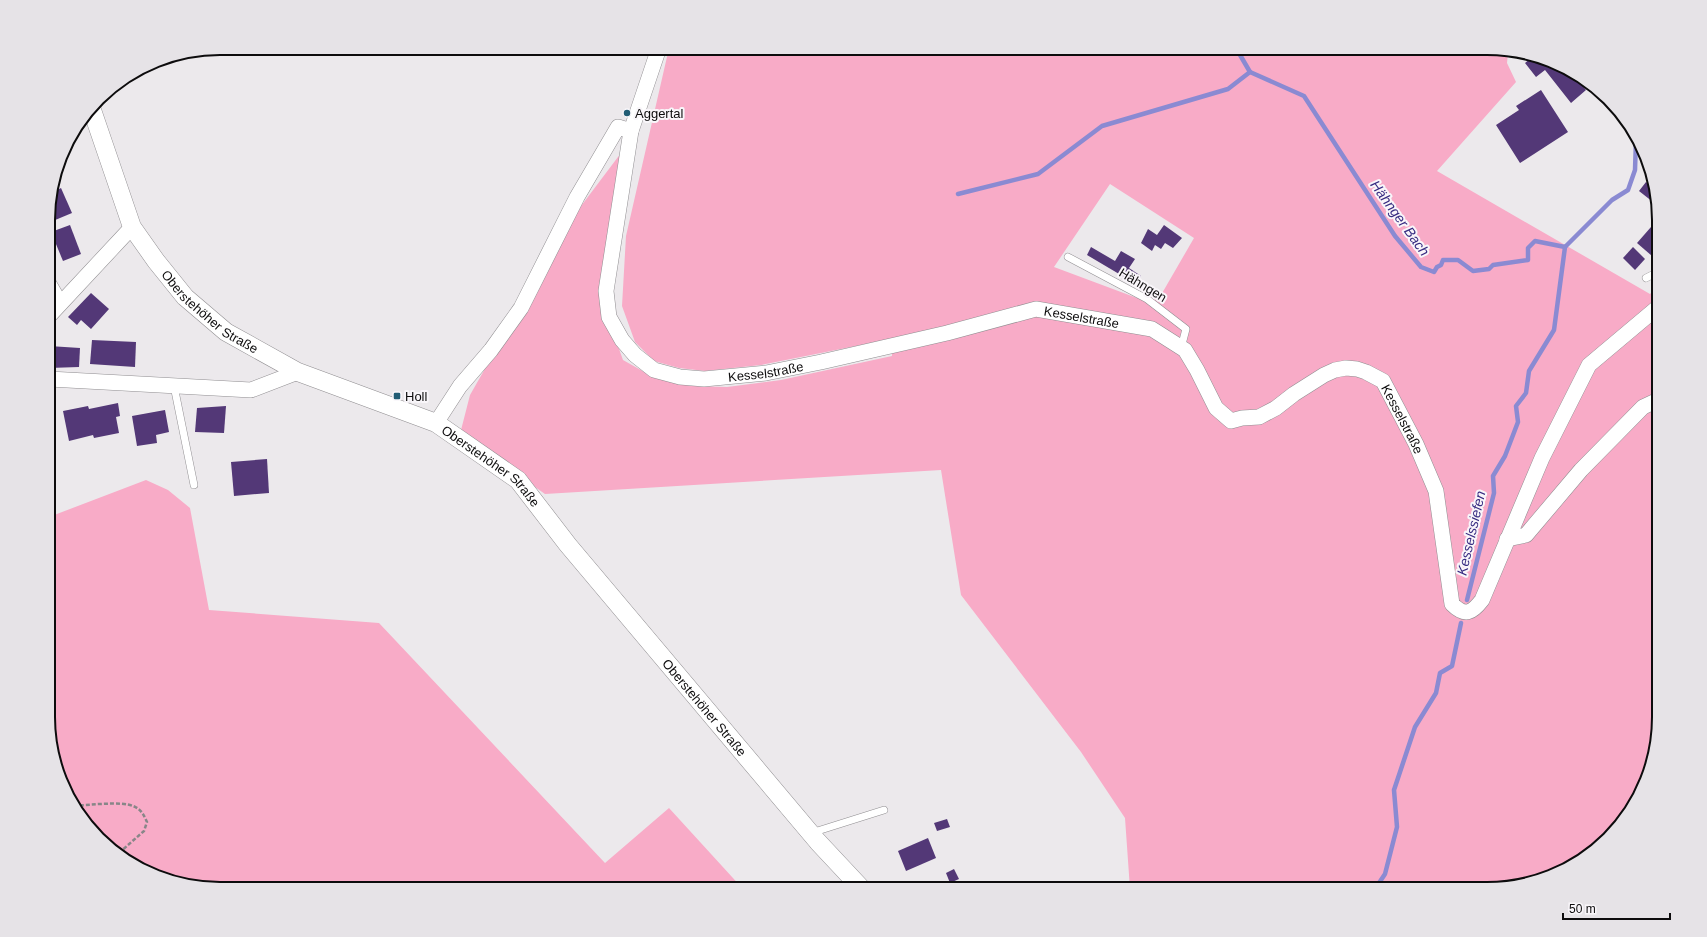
<svg xmlns="http://www.w3.org/2000/svg" width="1707" height="937" font-family="Helvetica,sans-serif">
<style>
.green{fill:#f8abc7;fill-rule:evenodd}
.lines{fill:none;stroke-linecap:round;stroke-linejoin:round}
.stream{stroke:#8a8ad2;stroke-width:4.5}
.building{fill:#533877}
.service-casing{stroke:#908e91;stroke-width:8}
.minor-casing{stroke:#908e91;stroke-width:16}
.tertiary-casing{stroke:#908e91;stroke-width:19}
.path{stroke:#888688;stroke-width:2.5;stroke-dasharray:4 2;stroke-linecap:butt}
.service{stroke:#fff;stroke-width:7}
.minor{stroke:#fff;stroke-width:15}
.tertiary{stroke:#fff;stroke-width:18}
.poi-dot{fill:#225d75;stroke:#f9f6fa;stroke-width:1.5}
.labels{text-anchor:middle;dominant-baseline:central;stroke-width:4;stroke-linejoin:round;paint-order:stroke}
.poi-label{font-size:13px;fill:#0d0c0d;stroke:#f9f6fa;text-anchor:start}
.street-label{font-size:13px;fill:#0d0c0d;stroke:#f9f6fa}
.water-label{font-size:14px;font-style:italic;fill:#382d82;stroke:#f9f6fa}
.rim{fill:none;stroke:#0d0c0d;stroke-width:2}
</style>
<rect width="100%" height="100%" fill="#ece9ec"/>
<g class="green">
<path d="M669,48h818l21,5 -1,10 9,19 -79,89 213,123 8,-8 1,431 -18,76 -25,37 -34,30 -40,20 -44,9h-368l-5,-71 -44,-66 -120,-157 -20,-125 -396,24 -85,-60 10,-39 99,-173 55,-73 -20,158 19,53 32,18 37,8 35,1 54,-7 111,-24 -1,-17 -130,26 -56,6 -26,-3 -25,-7 -19,-19 -13,-36 4,-70zM1110,184l84,54 -33,57 -24,3 -83,-31z"/>
<polygon points="146,480 168,490 190,508 209,610 379,623 605,863 669,808 743,889 220,889 144,871 83,821 61,782 50,739 49,517"/>
</g>
<g class="lines">
<g class="stream">
<polyline points="1236,48 1250,72 1304,96 1395,236 1421,267 1434,272 1437,267 1441,265 1443,260 1458,260 1473,271 1489,269 1493,265 1528,260 1528,248 1535,241 1565,247 1612,200 1628,190 1635,170 1636,140"/>
<polyline points="958,194 1038,174 1102,126 1228,89 1250,72"/>
<polyline points="1467,600 1494,493 1493,476 1505,456 1518,422 1516,406 1526,393 1529,371 1554,330 1565,247"/>
<polyline points="1375,889 1385,874 1397,827 1394,790 1415,727 1436,693 1440,673 1452,666 1461,623"/>
</g>
</g>
<g class="building">
<polygon points="1531,58 1563,66 1572,76 1574,75 1586,90 1571,103 1545,70 1536,77 1525,63"/>
<polygon points="1541,90 1568,132 1520,163 1496,125 1519,110 1516,106"/>
<polygon points="1646,182 1650,185 1652,183 1657,196 1653,202 1639,191"/>
<polygon points="61,188 72,213 48,223 48,209 53,192"/>
<polygon points="70,225 81,254 63,261 51,232"/>
<polygon points="1164,225 1182,238 1173,248 1165,243 1161,249 1155,245 1152,251 1141,243 1148,229 1157,235"/>
<polygon points="1651,227 1658,232 1658,249 1652,256 1637,243"/>
<polygon points="1091,247 1115,261 1121,251 1135,259 1129,268 1141,276 1136,284 1087,255"/>
<polygon points="1633,247 1645,259 1635,270 1623,258"/>
<polygon points="91,293 109,309 91,329 81,320 77,325 68,317"/>
<polygon points="92,340 136,342 135,367 90,364"/>
<polygon points="49,346 80,348 79,367 49,368"/>
<polygon points="118,403 120,416 116,417 119,433 94,438 93,435 69,441 63,411 88,406 89,409"/>
<polygon points="226,406 224,433 195,432 197,408"/>
<polygon points="165,410 169,432 156,435 157,443 137,446 132,416"/>
<polygon points="267,459 269,493 234,496 231,462"/>
<polygon points="947,819 950,827 937,831 934,823"/>
<polygon points="928,838 936,858 906,871 898,851"/>
<polygon points="954,869 959,879 950,883 946,873"/>
</g>
<g class="lines">
<g class="service-casing">
<g id="service">
<polyline points="1068,257 1147,299 1186,329 1181,348"/>
<polyline points="1646,278 1658,272"/>
<polyline points="174,386 194,485"/>
<polyline points="811,833 884,810"/>
</g>
</g>
<g class="minor-casing">
<g id="minor">
<polyline points="631,131 659,48"/>
<polyline points="49,284 60,303"/>
<polyline points="49,316 132,227"/>
<polyline points="49,379 251,390 298,372"/>
<path id="s1" d="M436,423l24,-37 31,-36 30,-42 56,-111 41,-70 13,4 -25,160 3,26 13,23 13,15 19,15 26,7 24,2 62,-6 55,-11 126,-29 89,-24 116,20 33,21 12,20 19,38 15,13 11,-3 17,-1 17,-9 18,-14 30,-19 11,-5 11,-2 11,1 9,3 17,9 33,63 20,47 16,113c13,13 20,9 30,-4l60,-142 47,-93 69,-58"/>
<polyline points="1507,539 1526,535 1581,470 1643,407 1658,400"/>
</g>
</g>
<g class="tertiary-casing">
<g id="tertiary">
<path id="s2" d="M92,110l40,117 24,34 29,36 41,35 72,40 138,51 82,57 50,65 250,297 44,47"/>
</g>
</g>
<path class="path" d="M74,806c14,-1 48,-5 59,0 8,3 11,9 14,16l-3,9 -24,21"/>
<use href="#service" class="service"/>
<use href="#minor" class="minor"/>
<use href="#tertiary" class="tertiary"/>
</g>
<g class="poi-dot">
<circle cx="627" cy="113" r="4"/>
<rect x="393" y="392" width="8" height="8" rx="2"/>
</g>
<g class="labels">
<g class="poi-label">
<text x="635" y="113">Aggertal</text>
<text x="405" y="396">Holl</text>
</g>
<g class="street-label">
<text transform="translate(1143 285) rotate(31)">Hähngen</text>
<text stroke="none"><textPath href="#s2" startOffset="240">Oberstehöher Straße</textPath></text>
<text stroke="none"><textPath href="#s1" startOffset="1058">Kesselstraße</textPath></text>
<text stroke="none"><textPath href="#s1" startOffset="734">Kesselstraße</textPath></text>
<text stroke="none"><textPath href="#s1" startOffset="1466">Kesselstraße</textPath></text>
<text stroke="none"><textPath href="#s2" startOffset="565">Oberstehöher Straße</textPath></text>
<text stroke="none"><textPath href="#s2" startOffset="889">Oberstehöher Straße</textPath></text>
</g>
<g class="water-label">
<text transform="translate(1400 218) rotate(54)">Hähnger Bach</text>
<text transform="translate(1471 533) rotate(-77)">Kesselssiefen</text>
</g>
</g>
<path d="M0 0H1707V937H0ZM220 55H1487A165 165 0 0 1 1652 220V717A165 165 0 0 1 1487 882H220A165 165 0 0 1 55 717V220A165 165 0 0 1 220 55Z" fill="#e6e3e7" fill-rule="evenodd"/>
<path class="rim" d="M220 55H1487A165 165 0 0 1 1652 220V717A165 165 0 0 1 1487 882H220A165 165 0 0 1 55 717V220A165 165 0 0 1 220 55Z"/>
<path d="M1563 913v6h107v-6" fill="none" stroke="#0d0c0d" stroke-width="2"/>
<text x="1569" y="913" font-size="12" fill="#0d0c0d" stroke="#f9f6fa" stroke-width="3" paint-order="stroke">50 m</text>
</svg>
